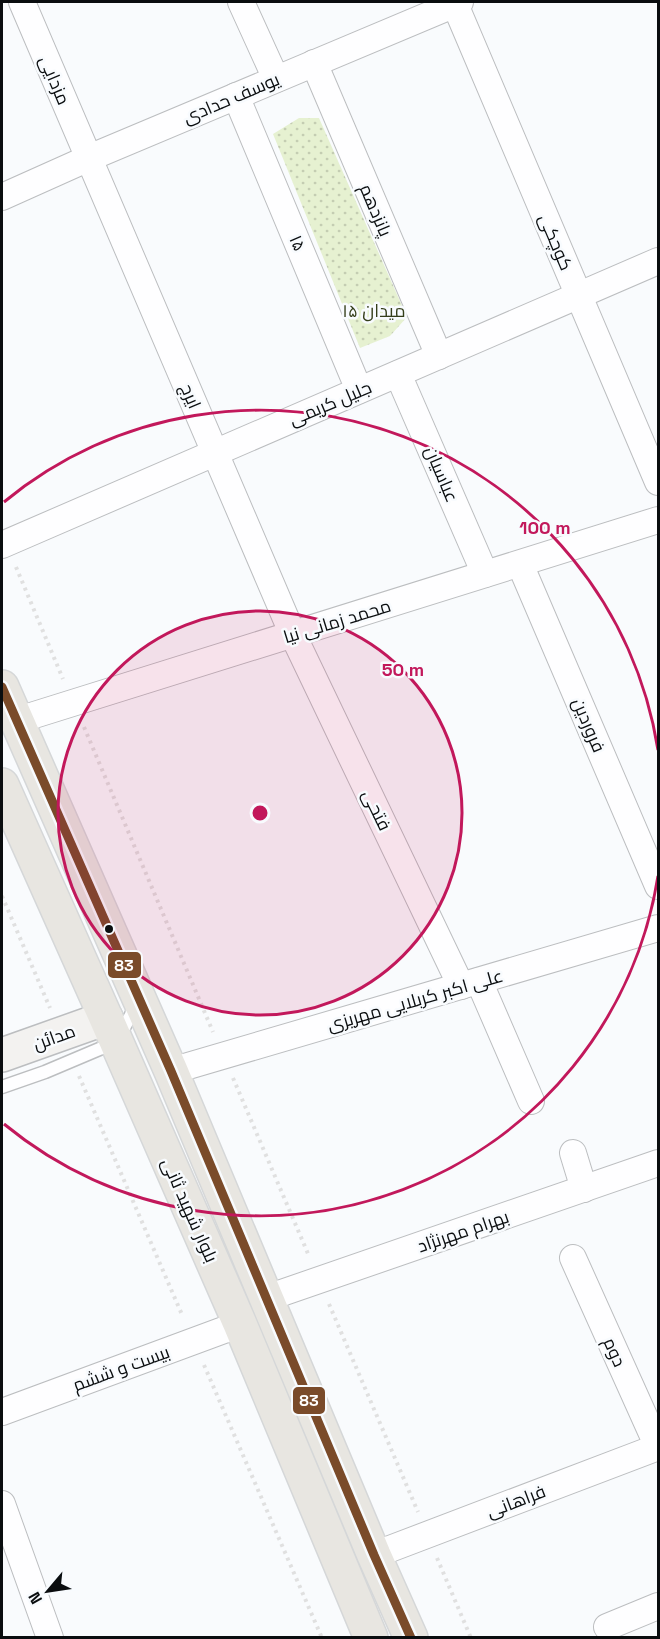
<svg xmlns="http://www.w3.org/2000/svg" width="660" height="1639" font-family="'Space Grotesk',Cairo,sans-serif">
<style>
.park{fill:url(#park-dots)}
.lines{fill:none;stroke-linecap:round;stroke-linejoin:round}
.lane-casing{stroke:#bcbec0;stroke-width:15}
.street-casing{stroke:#bcbec0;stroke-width:28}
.secondary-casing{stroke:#bcbec0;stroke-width:36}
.primary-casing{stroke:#d5d7d8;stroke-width:36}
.path{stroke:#e0e0e0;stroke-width:4;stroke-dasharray:3 4.5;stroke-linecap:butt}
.lane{stroke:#fefeff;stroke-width:12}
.street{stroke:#fefeff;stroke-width:26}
.secondary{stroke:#f3f2f0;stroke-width:33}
.primary{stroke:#e8e6e1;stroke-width:33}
.bus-1-casing{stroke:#f8fbfe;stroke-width:14}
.bus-1{stroke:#7a4b2a;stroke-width:9}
.ring{fill:none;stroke:#c2185b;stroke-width:3}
.bus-dot{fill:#0a0d0f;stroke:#f8fbfe;stroke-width:2}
.labels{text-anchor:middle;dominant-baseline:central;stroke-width:5;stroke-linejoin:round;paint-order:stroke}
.street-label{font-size:18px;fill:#0a0d0f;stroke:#f8fbfe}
.park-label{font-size:18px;fill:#343e1a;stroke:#f8fbfe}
.centre{fill:#c2185b;stroke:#f8fbfe;stroke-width:3}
.ring-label{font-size:18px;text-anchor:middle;font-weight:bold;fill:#c2185b;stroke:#f8fbfe;stroke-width:5;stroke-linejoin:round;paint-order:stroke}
.line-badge{stroke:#f8fbfe;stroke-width:2}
.badge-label{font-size:16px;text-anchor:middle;font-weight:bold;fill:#fff}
</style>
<defs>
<pattern id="park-dots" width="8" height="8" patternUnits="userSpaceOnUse" patternTransform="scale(1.5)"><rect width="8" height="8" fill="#e6f1d1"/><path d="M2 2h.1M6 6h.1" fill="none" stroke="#c4cdb2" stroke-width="1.8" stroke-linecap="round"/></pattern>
</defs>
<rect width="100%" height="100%" fill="#f9fbfd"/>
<polygon class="park" points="299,118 319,118 407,317 390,336 360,348 273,134"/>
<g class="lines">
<g class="lane-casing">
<polyline id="lane" points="2,1087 45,1072 116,1042 137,1004"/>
</g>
<g class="street-casing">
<g id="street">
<polyline points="22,2 293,635 461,986"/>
<polyline points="241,2 276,79"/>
<polyline points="454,2 658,482"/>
<polyline points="314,63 439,356"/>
<polyline points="236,96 359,390"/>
<polyline points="2,197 89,158 460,2"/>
<polyline points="398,374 485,574"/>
<polyline points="2,545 658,261"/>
<polyline points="520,564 658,886"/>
<polyline points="15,721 658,520"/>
<polyline points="479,981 531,1101"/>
<polyline points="171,1071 658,928"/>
<polyline points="573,1153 584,1189"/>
<polyline points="573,1258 658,1447"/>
<polyline points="267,1298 658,1163"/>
<polyline points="2,1412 240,1324"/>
<polyline points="2,1504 50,1638"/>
<polyline points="374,1555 658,1447"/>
<polyline points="607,1627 658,1606"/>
</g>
</g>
<g class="secondary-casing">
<polyline id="secondary" points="2,1055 106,1018"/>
</g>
<g class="primary-casing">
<g id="primary">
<polyline points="2,687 171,1071 374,1555 411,1638"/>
<polyline points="2,785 106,1018 240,1324 371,1638"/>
</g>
</g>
<g class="path">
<polyline points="16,567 63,679"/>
<polyline points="84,727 213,1032"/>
<polyline points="2,896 50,1008"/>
<polyline points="79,1076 183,1317"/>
<polyline points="233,1078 309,1256"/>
<polyline points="329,1304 418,1512"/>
<polyline points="204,1365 322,1638"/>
<polyline points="437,1558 471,1638"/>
</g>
<use href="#lane" class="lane"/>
<use href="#street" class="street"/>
<use href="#secondary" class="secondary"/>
<use href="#primary" class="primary"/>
<g class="bus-1-casing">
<polyline id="bus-1" points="2,687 171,1071 374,1555 411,1638"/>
</g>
<use href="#bus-1" class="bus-1"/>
</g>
<circle cx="260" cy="813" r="202" fill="#c2185b" fill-opacity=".12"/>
<g class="ring">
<circle cx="260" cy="813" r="202"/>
<path d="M658 876A403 403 0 0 1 4 1124M4 502A403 403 0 0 1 658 750"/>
</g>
<circle class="bus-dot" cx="109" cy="929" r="5"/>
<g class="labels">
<g class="street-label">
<text transform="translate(55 80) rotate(67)">مزدایی</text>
<text transform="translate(231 98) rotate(-23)">یوسف حدادی</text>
<text transform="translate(376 210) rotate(67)">پانزدهم</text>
<text transform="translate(556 242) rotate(67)">کوچکی</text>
<text transform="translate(298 243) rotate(67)">۱۵</text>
<text transform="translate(191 396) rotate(67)">ایرج</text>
<text transform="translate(330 403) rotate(-23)">جلیل کریمی</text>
<text transform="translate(442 474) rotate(67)">عباسیان</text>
<text transform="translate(337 621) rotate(-17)">محمد زمانی نیا</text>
<text transform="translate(589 725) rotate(67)">فروردین</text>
<text transform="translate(377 810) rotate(64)">فتحی</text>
<text transform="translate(415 1000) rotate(-16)">علی اکبر کربلایی مهریزی</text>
<text transform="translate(54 1037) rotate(-20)">مدائن</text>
<text transform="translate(190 1210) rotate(66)">بلوار شهید ثانی</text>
<text transform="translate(463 1231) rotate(-19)">بهرام مهرنژاد</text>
<text transform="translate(615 1352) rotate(66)">دوم</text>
<text transform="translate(121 1368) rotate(-20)">بیست و ششم</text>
<text transform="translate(516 1501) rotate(-21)">فراهانی</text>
</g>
<g class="park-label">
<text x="374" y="310">میدان ۱۵</text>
</g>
</g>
<circle cx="260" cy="813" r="9" class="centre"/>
<g class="ring-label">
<text x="545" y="534">100 m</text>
<text x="403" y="676">50 m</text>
</g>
<g class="line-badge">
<rect x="107" y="951" width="35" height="28" rx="6" fill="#7a4b2a"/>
<rect x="292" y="1386" width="34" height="29" rx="6" fill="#7a4b2a"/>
</g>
<g class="badge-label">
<text x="124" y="971">83</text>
<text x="309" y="1406">83</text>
</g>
<rect width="660" height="1639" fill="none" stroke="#0a0d0f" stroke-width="6"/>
<g transform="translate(48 1591) rotate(241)" stroke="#f8fbfe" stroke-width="4.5" paint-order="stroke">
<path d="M0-4.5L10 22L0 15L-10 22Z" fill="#0a0d0f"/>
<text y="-9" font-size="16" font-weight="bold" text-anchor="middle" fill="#0a0d0f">N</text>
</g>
</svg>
